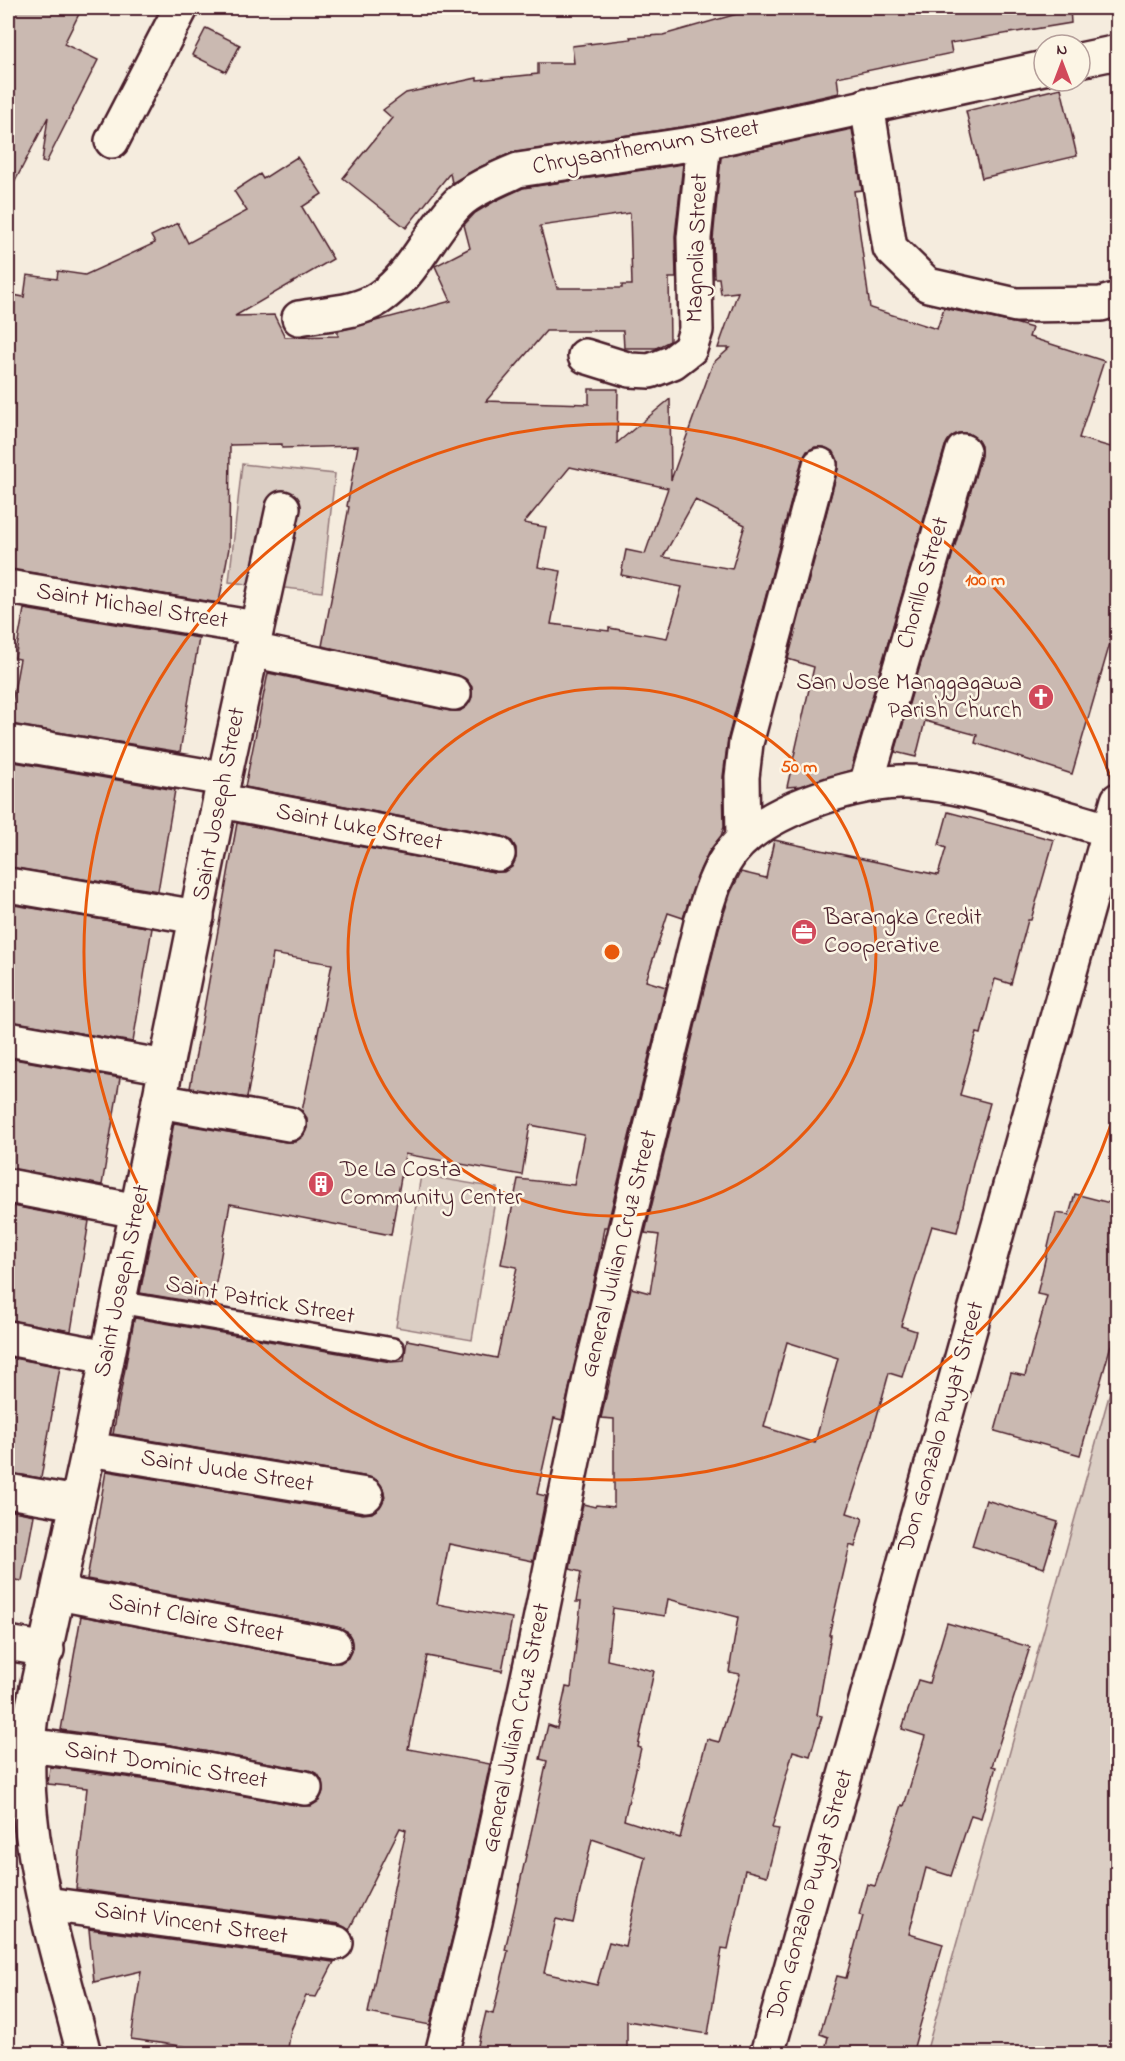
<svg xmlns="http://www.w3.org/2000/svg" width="1125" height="2061" font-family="'Indie Flower',sans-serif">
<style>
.green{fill:#dbcec4;stroke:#927678;stroke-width:1.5}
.building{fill:#cab9b1;stroke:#4a1f2b;stroke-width:1.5;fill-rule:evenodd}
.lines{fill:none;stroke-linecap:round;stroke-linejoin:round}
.lane-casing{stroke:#4a1f2b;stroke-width:26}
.street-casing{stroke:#4a1f2b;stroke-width:38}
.lane{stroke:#fcf5e5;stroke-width:21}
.street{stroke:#fcf5e5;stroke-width:33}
.ring{fill:none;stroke:#e8590c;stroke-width:3}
.labels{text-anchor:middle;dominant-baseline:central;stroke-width:5;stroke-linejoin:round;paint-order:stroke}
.street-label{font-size:24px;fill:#4a1f2b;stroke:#fcf5e5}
.poi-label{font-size:24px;fill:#4a1f2b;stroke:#fcf5e5;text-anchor:start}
.centre{fill:#e8590c;stroke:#fcf5e5;stroke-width:3}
.ring-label{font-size:18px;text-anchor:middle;font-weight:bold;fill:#e8590c;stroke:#fcf5e5;stroke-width:5;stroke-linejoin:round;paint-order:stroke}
</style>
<rect width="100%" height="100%" fill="#f5ecde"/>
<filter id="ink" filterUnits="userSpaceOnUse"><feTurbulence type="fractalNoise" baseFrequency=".0167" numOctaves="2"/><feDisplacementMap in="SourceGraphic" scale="12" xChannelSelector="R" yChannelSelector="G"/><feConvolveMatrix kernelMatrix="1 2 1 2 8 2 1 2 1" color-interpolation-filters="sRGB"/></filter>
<g filter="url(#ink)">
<g class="green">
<polygon points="242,464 335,474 322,592 229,582"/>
<polygon points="421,1175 497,1188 472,1340 396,1327"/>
<polygon points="1117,1367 1117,2053 926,2053"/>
</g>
<g class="building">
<polygon points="14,8 82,8 64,44 98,60 46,163 42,162 48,117 8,195 8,20"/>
<polygon points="758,8 1070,8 1071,23 950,43 952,53 837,77 839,93 701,124 511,153 478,168 452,183 450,173 406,228 343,178 392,118 383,110 406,93 477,78 477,80 538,74 538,63 574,63 572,46 631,39 630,37 663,35"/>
<polygon points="206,28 240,45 226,72 192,55"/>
<polygon points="1061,88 1077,156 982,178 966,111"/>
<path d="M852,129l10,61 -8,1 16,117 67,21 7,-21 74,16 14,4 -3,9 75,24 -25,77 39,11v167l-46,158 -97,-31 2,-8 -52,-14 -9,36 -21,-5 86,-296v-10l-5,-8 -8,-5h-10l-8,5 -5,8 -94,324 -51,16 -13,1 27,-120 -26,-8 -1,4 51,-194v-8l-4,-9 -10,-5h-9l-8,4 -5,9 -74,278 -5,39 1,50 -3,9 -13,17 -8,17 -17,48 -15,-5 -22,68 20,6 -59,240h-3l-6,37 -36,156 -8,-2 -17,76 9,2 -13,65 -84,-17 -12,60 75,14 -10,53 -75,-15 -10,47 -9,46 82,15 -33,154 -27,107 -62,-12 38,-183 -6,-2 -51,102 -10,-6 -263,-35 11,-101 -39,-4 2,-17 114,15 138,24h9l8,-5 4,-10 -1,-10 -4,-7 -10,-4 -138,-25 -109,-15 20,-114 250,47h9l8,-5 4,-10 -1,-10 -4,-7 -10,-4 -250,-48 19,-108 257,43 9,-1 8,-6 5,-10 -2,-9 -5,-7 -9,-4 -256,-43 21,-114 1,-2 256,44 13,-1 3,-21 90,18 20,-91 -16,-3 17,-85 56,6 10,-50 -54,-10 -8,50 -117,-21 -14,81 -161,-31 -18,101 -72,-12 34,-170 112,19h9l8,-6 4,-8v-10l-5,-7 30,-147 -59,-10 -26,144 -57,-10 47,-265 257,49h10l8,-5 4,-9v-10l-5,-8 -9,-4 -257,-49 23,-114 182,38h10l7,-5 5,-9v-10l-6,-8 -8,-4 -136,-29 27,-139 -2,-1 11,-60 -76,2v-4l-52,1 -1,103 -10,55 -211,-34v-275l16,3 3,-22 30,4 1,-8 27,4 70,-32 -4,-7 27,-13 10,20 59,-32 -13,-20 26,-17 3,5 34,-22 25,37 -20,13 31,52 -98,57 39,-1 11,22 53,-1v-5l113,-30 -16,-35 35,-18 -6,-23 11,-12 20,-12 28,-13 160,-24 -8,72 1,42h-7l1,63 -14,7h-32l-1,-17h-77l-60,70 103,3v-15h29l-1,54 53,-44 1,81 42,-117 17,-15h-12l20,-56 -17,2 -2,-16h-5l-1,-39 8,-82zM630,213l2,72h-10v3h-65l-17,-62zM570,467l98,21 -23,66 -19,-4 -5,25 61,12 -15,51 -58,-10v3l-58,-7 10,-53 -23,-4 8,-40 -22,-4zM695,500l50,25 -13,44 -69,-12z"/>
<polygon points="24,609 199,638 180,752 8,724 20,659 15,658"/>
<polygon points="8,761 175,790 158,891 8,867"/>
<path d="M948,812l106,28 -23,80h-3l-17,64 -16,-5 -14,55 -4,-1 -17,62 30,8 -17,60 -16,69 -25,-6 -31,100 15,5 -14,46 -13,-4 -20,72 -22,68 16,5 -8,29 -5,-2 -21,90h2l-14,80 5,1 -12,40 -17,-5 -21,77 7,1 -12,47 -22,-6 -17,79 -6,-1 -14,86 -81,-13v27h-7l-1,6h-143l10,-42 7,2 15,-63 -3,-1 42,-189 -7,-2 8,-34 9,3 9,-41 5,1 10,-86h-5l5,-30 -11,-3 13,-65 12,3 1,-2 18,2v-88l-13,-1 30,-130 19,5 9,-58 -14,-2 74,-305 12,-36 10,-20 25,6 8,-38 164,35 8,-27 -7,-3zM787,1342l51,16 -23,85 -51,-16zM668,1599l70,18 -9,55 11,2 -21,68 -12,-3 -27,99 -56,-18 17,-72 -3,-1 16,-76 -47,-11 6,-52 52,8zM592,1839l53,18 -20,89 -16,-4 -12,43 -53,-12 12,-54 17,4z"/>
<polygon points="8,904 152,928 133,1042 8,1021"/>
<polygon points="8,1058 120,1078 102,1185 8,1168"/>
<polygon points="1075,1194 1118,1205 1118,1320 1080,1455 995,1431 1011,1373 1025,1376 1047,1296 1037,1294 1056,1213 1069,1215"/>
<polygon points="8,1205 89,1221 71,1331 8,1320"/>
<polygon points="8,1357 60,1367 41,1478 8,1473"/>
<polygon points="986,1500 1058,1522 1044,1568 972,1546"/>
<polygon points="8,1510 34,1515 22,1581 8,1579"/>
<polygon points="947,1623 1030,1647 992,1766 996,1767 981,1818 971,1815 951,1876 926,1868 909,1934 943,1944 912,2054 824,2054 828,2037 820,2034 837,1976 846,1978 863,1916 859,1915 867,1884 875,1886 902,1805 904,1806 925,1736 902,1729 918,1680 929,1683"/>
<polygon points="89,1929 333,1962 334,1962 316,1997 306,1996 291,2030 287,2054 240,2054 174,2045 131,2039 141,1971 94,1982"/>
</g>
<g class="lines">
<g class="lane-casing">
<polyline id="lane" points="118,1302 393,1349"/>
</g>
<g class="street-casing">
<g id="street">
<polyline points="1080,60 1118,52"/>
<polyline points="867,105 890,248 928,285 1016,305 1101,304 1118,299"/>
<polyline points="112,141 181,8"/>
<path d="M299,318c26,-5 58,-5 80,-20 35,-23 50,-66 79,-95 14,-14 42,-25 60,-33l186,-28 340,-74"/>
<polyline points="585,356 630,370 650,371 673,362 690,349 696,330 694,238 704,142"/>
<polyline points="8,587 256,628"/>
<polyline points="252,650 454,693"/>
<polyline points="8,742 224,779"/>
<polyline points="866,785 963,451"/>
<polyline points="221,801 498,854"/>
<polyline points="743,839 742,777 746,743 820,465"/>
<polyline points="8,885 197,917"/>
<polyline points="8,1039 166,1067"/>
<polyline points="159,1101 289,1124"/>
<polyline points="8,1186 137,1211"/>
<polyline points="8,1338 107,1357"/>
<polyline points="89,1449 366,1495"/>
<polyline points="8,1491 77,1503"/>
<polyline points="58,1593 334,1645"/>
<polyline points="8,1643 47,1650"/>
<polyline points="27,1745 167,1763 305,1788"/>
<polyline points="46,1904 336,1943"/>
<path d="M84,2054c-28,-110 -68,-225 -53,-339l58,-266 135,-670 59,-271"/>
<path d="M442,2054l33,-132 60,-277 56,-272 110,-450c6,-20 12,-41 23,-60 17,-30 52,-48 83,-60 31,-12 60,-20 93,-21 39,-1 79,11 116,21 31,9 62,18 92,27"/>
<polyline points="767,2054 1118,800"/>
</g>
</g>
<use href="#lane" class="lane"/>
<use href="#street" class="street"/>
</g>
</g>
<g class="ring">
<circle cx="612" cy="952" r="264"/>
<path d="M1117 1106A528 528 0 1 1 1117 798"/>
</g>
<defs>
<g id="church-disc" transform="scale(1.35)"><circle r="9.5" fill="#d1495b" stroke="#fcf5e5"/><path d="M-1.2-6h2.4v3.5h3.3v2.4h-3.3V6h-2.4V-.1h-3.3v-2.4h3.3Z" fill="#fff"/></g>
<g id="office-disc" transform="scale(1.35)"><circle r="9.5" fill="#d1495b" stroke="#fcf5e5"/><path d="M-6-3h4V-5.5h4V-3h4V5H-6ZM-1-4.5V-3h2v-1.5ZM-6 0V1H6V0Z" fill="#fff"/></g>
<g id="building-disc" transform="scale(1.35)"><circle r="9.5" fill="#d1495b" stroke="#fcf5e5"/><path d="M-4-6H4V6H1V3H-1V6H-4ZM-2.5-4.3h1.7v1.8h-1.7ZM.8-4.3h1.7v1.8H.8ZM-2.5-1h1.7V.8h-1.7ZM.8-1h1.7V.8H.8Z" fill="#fff"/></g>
</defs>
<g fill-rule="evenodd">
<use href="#church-disc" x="1041" y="697"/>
<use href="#office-disc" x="804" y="932"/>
<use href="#building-disc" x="321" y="1184"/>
</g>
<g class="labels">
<g class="street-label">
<text transform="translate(646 148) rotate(-10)">Chrysanthemum Street</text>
<text transform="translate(698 248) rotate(-88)">Magnolia Street</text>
<text transform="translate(924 583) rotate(-74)">Chorillo Street</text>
<text transform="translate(132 607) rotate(9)">Saint Michael Street</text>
<text transform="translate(220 804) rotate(-79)">Saint Joseph Street</text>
<text transform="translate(359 828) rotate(11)">Saint Luke Street</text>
<text transform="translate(620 1254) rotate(-76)">General Julian Cruz Street</text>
<text transform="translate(123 1281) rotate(-78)">Saint Joseph Street</text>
<text transform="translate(260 1301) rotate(10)">Saint Patrick Street</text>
<text transform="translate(942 1427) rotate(-74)">Don Gonzalo Puyat Street</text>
<text transform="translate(227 1472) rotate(9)">Saint Jude Street</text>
<text transform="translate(196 1619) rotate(11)">Saint Claire Street</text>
<text transform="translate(517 1728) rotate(-78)">General Julian Cruz Street</text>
<text transform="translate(166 1766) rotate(9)">Saint Dominic Street</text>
<text transform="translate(811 1895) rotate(-74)">Don Gonzalo Puyat Street</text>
<text transform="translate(191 1924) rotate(8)">Saint Vincent Street</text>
</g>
<g class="poi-label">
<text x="1022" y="683" text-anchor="end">San Jose Manggagawa<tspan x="1022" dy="28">Parish Church</tspan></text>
<text x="824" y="918">Barangka Credit<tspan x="824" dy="28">Cooperative</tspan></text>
<text x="340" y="1170">De La Costa<tspan x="340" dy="28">Community Center</tspan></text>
</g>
</g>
<circle cx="612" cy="952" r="9" class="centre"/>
<g class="ring-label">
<text x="985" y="585">100 m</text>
<text x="799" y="772">50 m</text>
</g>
<rect width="1125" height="2061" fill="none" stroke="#fcf5e5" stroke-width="30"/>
<rect x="15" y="15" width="1095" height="2031" fill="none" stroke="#4a1f2b" stroke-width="2" filter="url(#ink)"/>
<g transform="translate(1062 63)"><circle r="28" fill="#fcf5e5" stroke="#b59f9b" stroke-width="1.5"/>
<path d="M0-4.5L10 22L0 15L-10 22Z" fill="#d1495b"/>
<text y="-9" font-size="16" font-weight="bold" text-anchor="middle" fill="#4a1f2b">N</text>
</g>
</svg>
